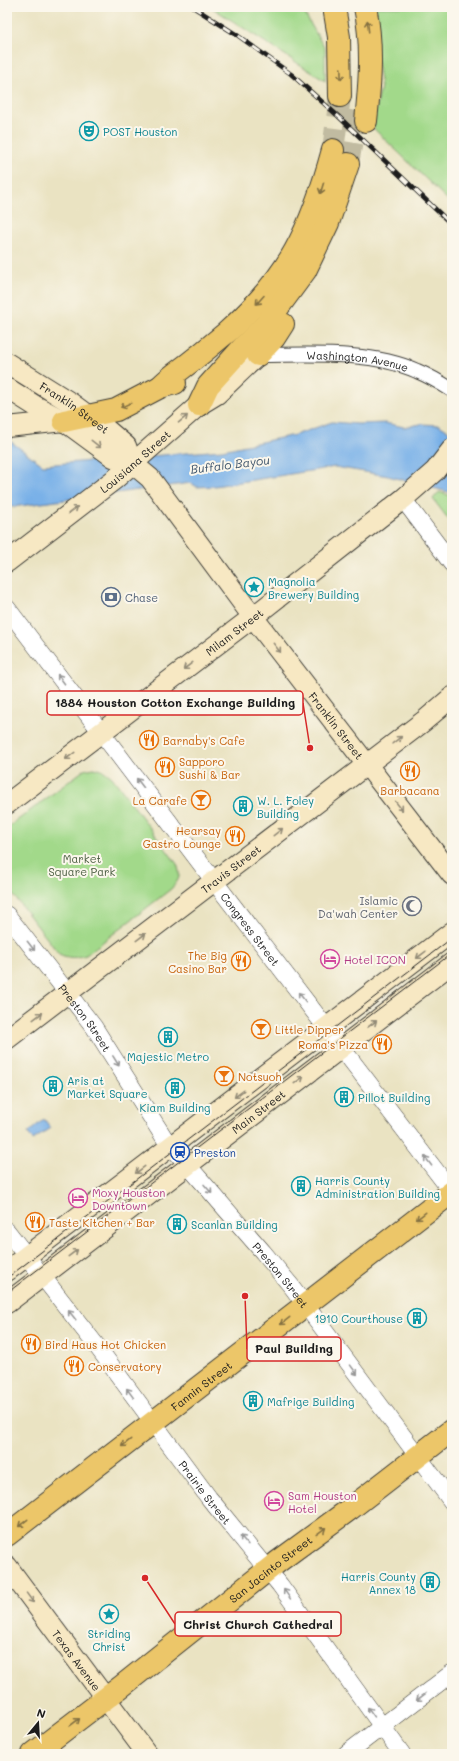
<svg xmlns="http://www.w3.org/2000/svg" width="459" height="1761" font-family="Mali,sans-serif">
<style>
.green{fill:#a2d98a;stroke:#5f7a53}
.water{fill:#78b0e8;stroke:#4a6682}
.lines{fill:none;stroke-linecap:round;stroke-linejoin:round}
.motorway-tunnel{stroke:#c1bba1;stroke-width:22;stroke-dasharray:22 11;stroke-linecap:butt}
.minor-casing{stroke:#3b3a35;stroke-width:16}
.tertiary-casing{stroke:#3b3a35;stroke-width:18}
.secondary-casing{stroke:#3b3a35;stroke-width:22}
.primary-casing{stroke:#3b3a35;stroke-width:24}
.motorway-casing{stroke:#3b3a35;stroke-width:24}
.minor{stroke:#fff;stroke-width:14}
.tertiary{stroke:#fff;stroke-width:17}
.secondary{stroke:#f7e8c3;stroke-width:20}
.primary{stroke:#ecc669;stroke-width:22}
.motorway{stroke:#ecc669;stroke-width:22}
.tram{stroke:#1c1c1c;stroke-width:1}
.rail-casing{stroke:#1c1c1c;stroke-width:4.5}
.rail{stroke:#fbf7ec;stroke-width:3;stroke-dasharray:9;stroke-linecap:butt}
.oneway{stroke:#847142}
.oneway2{stroke:#948c78}
.oneway3{stroke:#999}
.labels{text-anchor:middle;dominant-baseline:central;stroke-width:4;stroke-linejoin:round;paint-order:stroke}
.culture-label{font-size:11px;fill:#0d838f;stroke:#fbf7ec;text-anchor:start}
.street-label{font-size:11px;fill:#1c1c1c;stroke:#fbf7ec}
.service-label{font-size:11px;fill:#4e5e75;stroke:#fbf7ec;text-anchor:start}
.food-label{font-size:11px;fill:#c56008;stroke:#fbf7ec;text-anchor:start}
.park-label{font-size:11px;fill:#4b5e42;stroke:#fbf7ec}
.worship-label{font-size:11px;fill:#5b616d;stroke:#fbf7ec;text-anchor:end}
.hotel-label{font-size:11px;fill:#b23c85;stroke:#fbf7ec;text-anchor:start}
.transit-label{font-size:11px;fill:#164399;stroke:#fbf7ec;text-anchor:start}
.water-label{font-size:12px;font-style:italic;fill:#41576e;stroke:#fbf7ec}
.leader{fill:none;stroke:#d62828;stroke-width:1.5}
.callout-dot{fill:#d62828;stroke:#fbf7ec;stroke-width:1.5}
.callout{fill:#fbf7ec;stroke:#d62828;stroke-width:1.5}
.callout-label{font-size:12px;text-anchor:middle;font-weight:bold;fill:#1c1c1c}
</style>
<rect width="100%" height="100%" fill="#fbf7ec"/>
<filter id="ink" filterUnits="userSpaceOnUse"><feTurbulence type="fractalNoise" baseFrequency=".025" numOctaves="2"/><feDisplacementMap in="SourceGraphic" scale="8" xChannelSelector="R" yChannelSelector="G"/><feConvolveMatrix kernelMatrix="1 2 1 2 8 2 1 2 1" color-interpolation-filters="sRGB"/></filter>
<filter id="wash" filterUnits="userSpaceOnUse"><feTurbulence type="fractalNoise" baseFrequency=".012" numOctaves="4" result="noise"/><feDisplacementMap in="SourceGraphic" scale="16" xChannelSelector="R" yChannelSelector="G"/><feGaussianBlur stdDeviation="0.9" result="paint"/><feColorMatrix in="noise" values="0 0 0 0 0 0 0 0 0 0 0 0 0 0 0 0 0 1.4 0 .05"/><feComposite in="paint" operator="in"/></filter>
<g filter="url(#wash)">
<rect width="100%" height="100%" fill="#eae3c2"/>
<g class="green">
<polygon points="211,7 301,7 325,49 325,81"/>
<polygon points="368,7 452,7 452,204 372,127 381,87"/>
<polygon points="439,492 452,496 452,524 433,499"/>
<path d="M94,768l10,3 8,6 65,87c4,12 3,15 -6,25l-85,66c-10,3 -17,4 -27,-1l-52,-67v-59l77,-58z"/>
</g>
<g class="water">
<polygon points="332,422 358,424 385,423 404,427 421,424 439,425 452,433 452,493 388,476 335,467 215,486 197,487 191,483 12,507 7,504 7,439 43,465 222,450 295,435"/>
<polygon points="44,1119 51,1128 33,1140 28,1133"/>
</g>
</g>
<g filter="url(#ink)">
<g class="lines">
<g class="motorway-tunnel">
<polyline points="333,150 340,96"/>
<polyline points="348,164 357,111"/>
</g>
<g class="minor-casing">
<g id="minor">
<path id="s1" d="M258,355c50,0 112,-5 159,16 12,5 24,12 35,19"/>
</g>
</g>
<g class="tertiary-casing">
<g id="tertiary">
<polyline points="403,499 452,564"/>
<path id="s2" d="M7,608l207,273 238,311"/>
<path id="s3" d="M7,915l87,112 71,112 98,113 29,35 160,215"/>
<path id="s4" d="M7,1231l89,114 113,153 71,87 122,169"/>
<polyline points="346,1754 452,1673"/>
</g>
</g>
<g class="secondary-casing">
<g id="secondary">
<path id="s5" d="M7,363l64,40 35,26 20,17 6,17"/>
<path id="s6" d="M7,388l30,19 27,14 49,36 19,6 18,15 103,139 199,258"/>
<polyline points="7,427 64,421"/>
<path id="s7" d="M7,562l108,-83 84,-74 18,-11 41,-39"/>
<path id="s8" d="M7,804l246,-187 150,-118 32,-28 17,-22"/>
<path id="s9" d="M7,1039l417,-318 28,-24"/>
<polyline points="7,1271 452,932"/>
<path id="s10" d="M7,1303l445,-340"/>
<path id="s11" d="M7,1566l140,188"/>
</g>
</g>
<g class="primary-casing">
<g id="primary">
<path id="s12" d="M7,1535l445,-343"/>
<path id="s13" d="M33,1754l89,-68 157,-125 71,-52 102,-79"/>
</g>
</g>
<g class="motorway-casing">
<g id="motorway">
<polyline points="334,7 339,37 340,96"/>
<path d="M365,7c8,38 5,75 1,114"/>
<polyline points="258,355 274,338 283,324"/>
<path d="M160,387c10,-11 22,-18 33,-27 11,-8 22,-18 33,-27 63,-56 85,-102 107,-183"/>
<polyline points="199,405 208,386 244,346 266,324 305,271 328,223 348,164"/>
<polyline points="64,421 116,410 160,387 175,383"/>
</g>
</g>
<use href="#minor" class="minor"/>
<use href="#tertiary" class="tertiary"/>
<use href="#secondary" class="secondary"/>
<use href="#primary" class="primary"/>
<use href="#motorway" class="motorway"/>
<g class="tram">
<polyline points="7,1278 452,938"/>
<polyline points="7,1293 452,953"/>
</g>
<g class="rail-casing">
<polyline id="rail" points="193,7 237,35 291,74 338,116 452,225"/>
</g>
<use href="#rail" class="rail"/>
</g>
<defs><path id="oneway-shaft" d="M-6 0H5M1.5-3L5.5 0L1.5 3" fill="none" stroke-width="1.6" stroke-linecap="round" stroke-linejoin="round"/></defs>
<g class="oneway">
<use href="#oneway-shaft" transform="translate(368 26) rotate(-97)"/>
<use href="#oneway-shaft" transform="translate(341 74) rotate(88)"/>
<use href="#oneway-shaft" transform="translate(322 188) rotate(107)"/>
<use href="#oneway-shaft" transform="translate(260 300) rotate(132)"/>
<use href="#oneway-shaft" transform="translate(126 405) rotate(155)"/>
<use href="#oneway-shaft" transform="translate(421 1216) rotate(142)"/>
<use href="#oneway-shaft" transform="translate(285 1321) rotate(142)"/>
<use href="#oneway-shaft" transform="translate(126 1443) rotate(142)"/>
<use href="#oneway-shaft" transform="translate(23 1523) rotate(142)"/>
<use href="#oneway-shaft" transform="translate(321 1531) rotate(-36)"/>
<use href="#oneway-shaft" transform="translate(75 1722) rotate(-37)"/>
</g>
<g class="oneway2">
<use href="#oneway-shaft" transform="translate(183 419) rotate(-40)"/>
<use href="#oneway-shaft" transform="translate(96 444) rotate(38)"/>
<use href="#oneway-shaft" transform="translate(73 510) rotate(-37)"/>
<use href="#oneway-shaft" transform="translate(277 648) rotate(52)"/>
<use href="#oneway-shaft" transform="translate(188 666) rotate(143)"/>
<use href="#oneway-shaft" transform="translate(397 740) rotate(-38)"/>
<use href="#oneway-shaft" transform="translate(70 756) rotate(143)"/>
<use href="#oneway-shaft" transform="translate(399 806) rotate(52)"/>
<use href="#oneway-shaft" transform="translate(278 832) rotate(-38)"/>
<use href="#oneway-shaft" transform="translate(141 937) rotate(-37)"/>
<use href="#oneway-shaft" transform="translate(421 955) rotate(143)"/>
<use href="#oneway-shaft" transform="translate(38 1016) rotate(-37)"/>
<use href="#oneway-shaft" transform="translate(372 1024) rotate(-37)"/>
<use href="#oneway-shaft" transform="translate(299 1080) rotate(-37)"/>
<use href="#oneway-shaft" transform="translate(239 1094) rotate(143)"/>
<use href="#oneway-shaft" transform="translate(140 1170) rotate(143)"/>
<use href="#oneway-shaft" transform="translate(73 1253) rotate(-37)"/>
<use href="#oneway-shaft" transform="translate(30 1598) rotate(54)"/>
</g>
<g class="oneway3">
<use href="#oneway-shaft" transform="translate(61 679) rotate(-127)"/>
<use href="#oneway-shaft" transform="translate(140 783) rotate(-127)"/>
<use href="#oneway-shaft" transform="translate(31 946) rotate(52)"/>
<use href="#oneway-shaft" transform="translate(302 997) rotate(-128)"/>
<use href="#oneway-shaft" transform="translate(116 1061) rotate(58)"/>
<use href="#oneway-shaft" transform="translate(428 1161) rotate(-127)"/>
<use href="#oneway-shaft" transform="translate(208 1189) rotate(49)"/>
<use href="#oneway-shaft" transform="translate(72 1315) rotate(-129)"/>
<use href="#oneway-shaft" transform="translate(354 1370) rotate(54)"/>
<use href="#oneway-shaft" transform="translate(130 1393) rotate(-126)"/>
<use href="#oneway-shaft" transform="translate(244 1540) rotate(-130)"/>
<use href="#oneway-shaft" transform="translate(287 1594) rotate(-125)"/>
<use href="#oneway-shaft" transform="translate(421 1697) rotate(143)"/>
<use href="#oneway-shaft" transform="translate(371 1712) rotate(-125)"/>
</g>
</g>
<defs>
<g id="theatre-ring" transform="scale(1)"><circle r="9.5" fill="#fbf7ec" stroke="#0f9aa8" stroke-width="1.5"/><path d="M-5-5.5Q0-4 5-5.5V0Q5 5 0 6Q-5 5-5 0ZM-3.3-2.5H-1v1.5H-3.3ZM1-2.5H3.3v1.5H1ZM-2.8 1Q0 5.5 2.8 1Z" fill="#0f9aa8"/></g>
<g id="sight-ring" transform="scale(1)"><circle r="9.5" fill="#fbf7ec" stroke="#0f9aa8" stroke-width="1.5"/><path d="M0-6L1.8-2.2L6-1.7L2.9 1.2L3.7 5.4L0 3.3L-3.7 5.4L-2.9 1.2L-6-1.7L-1.8-2.2Z" fill="#0f9aa8"/></g>
<g id="bank-ring" transform="scale(1)"><circle r="9.5" fill="#fbf7ec" stroke="#5c6f8a" stroke-width="1.5"/><path d="M-6-4H6V4H-6ZM0-2.3a2.3 2.3 0 1 0 0 4.6a2.3 2.3 0 1 0 0-4.6Z" fill="#5c6f8a"/></g>
<g id="restaurant-ring" transform="scale(1)"><circle r="9.5" fill="#fbf7ec" stroke="#e8710a" stroke-width="1.5"/><path d="M-5-6h1v4h1v-4h1v4h1v-4h1v5L-1.5 .5V6h-2V.5L-5-1ZM5-6V6H3V1.5H1.5Q1.5-4 5-6Z" fill="#e8710a"/></g>
<g id="bar-ring" transform="scale(1)"><circle r="9.5" fill="#fbf7ec" stroke="#e8710a" stroke-width="1.5"/><path d="M-6-5H6L.8 .8V4.5H3.5V6h-7V4.5H-.8V.8Z" fill="#e8710a"/></g>
<g id="building-ring" transform="scale(1)"><circle r="9.5" fill="#fbf7ec" stroke="#0f9aa8" stroke-width="1.5"/><path d="M-4-6H4V6H1V3H-1V6H-4ZM-2.5-4.3h1.7v1.8h-1.7ZM.8-4.3h1.7v1.8H.8ZM-2.5-1h1.7V.8h-1.7ZM.8-1h1.7V.8H.8Z" fill="#0f9aa8"/></g>
<g id="mosque-ring" transform="scale(1)"><circle r="9.5" fill="#fbf7ec" stroke="#6b7280" stroke-width="1.5"/><path d="M3.5-4.9A6 6 0 1 0 3.5 4.9A5 5 0 1 1 3.5-4.9Z" fill="#6b7280"/></g>
<g id="hotel-ring" transform="scale(1)"><circle r="9.5" fill="#fbf7ec" stroke="#d1479c" stroke-width="1.5"/><path d="M-6-4.5h1.5V1H6V5H4.5V3h-9V5H-6ZM-4 0a1.8 1.8 0 1 1 3.6 0ZM.5 0V-2.5h3Q6-2.5 6 0Z" fill="#d1479c"/></g>
<g id="station-ring" transform="scale(1)"><circle r="9.5" fill="#fbf7ec" stroke="#1a4fb4" stroke-width="1.5"/><path d="M-3-6H3Q5-6 5-4V2Q5 4 3 4L4.5 6H3L1.5 4h-3L-3 6H-4.5L-3 4Q-5 4-5 2V-4Q-5-6-3-6ZM-3.5-4v3h7v-3ZM-3.5 1v1.5H-2V1ZM2 1v1.5H3.5V1Z" fill="#1a4fb4"/></g>
</defs>
<g fill-rule="evenodd">
<use href="#theatre-ring" x="89" y="131"/>
<use href="#sight-ring" x="254" y="587"/>
<use href="#bank-ring" x="111" y="597"/>
<use href="#restaurant-ring" x="149" y="740"/>
<use href="#restaurant-ring" x="165" y="767"/>
<use href="#restaurant-ring" x="410" y="771"/>
<use href="#bar-ring" x="201" y="800"/>
<use href="#building-ring" x="243" y="806"/>
<use href="#restaurant-ring" x="235" y="836"/>
<use href="#mosque-ring" x="412" y="906"/>
<use href="#hotel-ring" x="330" y="959"/>
<use href="#restaurant-ring" x="241" y="961"/>
<use href="#bar-ring" x="261" y="1029"/>
<use href="#building-ring" x="168" y="1037"/>
<use href="#restaurant-ring" x="382" y="1044"/>
<use href="#bar-ring" x="224" y="1076"/>
<use href="#building-ring" x="53" y="1086"/>
<use href="#building-ring" x="175" y="1088"/>
<use href="#building-ring" x="344" y="1097"/>
<use href="#station-ring" x="180" y="1152"/>
<use href="#building-ring" x="301" y="1186"/>
<use href="#hotel-ring" x="78" y="1198"/>
<use href="#restaurant-ring" x="35" y="1222"/>
<use href="#building-ring" x="177" y="1224"/>
<use href="#building-ring" x="417" y="1318"/>
<use href="#restaurant-ring" x="31" y="1344"/>
<use href="#restaurant-ring" x="74" y="1366"/>
<use href="#building-ring" x="253" y="1401"/>
<use href="#hotel-ring" x="274" y="1501"/>
<use href="#building-ring" x="430" y="1582"/>
<use href="#sight-ring" x="109" y="1614"/>
</g>
<g class="labels">
<g class="culture-label">
<text x="103" y="131">POST Houston</text>
<text x="268" y="581">Magnolia<tspan x="268" dy="13">Brewery Building</tspan></text>
<text x="257" y="800">W. L. Foley<tspan x="257" dy="13">Building</tspan></text>
<text x="168" y="1056" text-anchor="middle">Majestic Metro</text>
<text x="67" y="1080">Aris at<tspan x="67" dy="13">Market Square</tspan></text>
<text x="358" y="1097">Pillot Building</text>
<text x="175" y="1107" text-anchor="middle">Kiam Building</text>
<text x="315" y="1180">Harris County<tspan x="315" dy="13">Administration Building</tspan></text>
<text x="191" y="1224">Scanlan Building</text>
<text x="403" y="1318" text-anchor="end">1910 Courthouse</text>
<text x="267" y="1401">Mafrige Building</text>
<text x="416" y="1576" text-anchor="end">Harris County<tspan x="416" dy="13">Annex 18</tspan></text>
<text x="109" y="1633" text-anchor="middle">Striding<tspan x="109" dy="13">Christ</tspan></text>
</g>
<g class="street-label">
<text stroke="none"><textPath href="#s1" startOffset="100">Washington Avenue</textPath></text>
<text stroke="none"><textPath href="#s5" startOffset="81">Franklin Street</textPath></text>
<text stroke="none"><textPath href="#s7" startOffset="163">Louisiana Street</textPath></text>
<text stroke="none"><textPath href="#s8" startOffset="285">Milam Street</textPath></text>
<text stroke="none"><textPath href="#s6" startOffset="480">Franklin Street</textPath></text>
<text stroke="none"><textPath href="#s9" startOffset="281">Travis Street</textPath></text>
<text stroke="none"><textPath href="#s2" startOffset="403">Congress Street</textPath></text>
<text stroke="none"><textPath href="#s3" startOffset="129">Preston Street</textPath></text>
<text stroke="none"><textPath href="#s10" startOffset="316">Main Street</textPath></text>
<text stroke="none"><textPath href="#s3" startOffset="453">Preston Street</textPath></text>
<text stroke="none"><textPath href="#s12" startOffset="245">Fannin Street</textPath></text>
<text stroke="none"><textPath href="#s4" startOffset="328">Prairie Street</textPath></text>
<text stroke="none"><textPath href="#s13" startOffset="301">San Jacinto Street</textPath></text>
<text stroke="none"><textPath href="#s11" startOffset="117">Texas Avenue</textPath></text>
</g>
<g class="service-label">
<text x="125" y="597">Chase</text>
</g>
<g class="food-label">
<text x="163" y="740">Barnaby's Cafe</text>
<text x="179" y="761">Sapporo<tspan x="179" dy="13">Sushi &amp; Bar</tspan></text>
<text x="410" y="790" text-anchor="middle">Barbacana</text>
<text x="187" y="800" text-anchor="end">La Carafe</text>
<text x="221" y="830" text-anchor="end">Hearsay<tspan x="221" dy="13">Gastro Lounge</tspan></text>
<text x="227" y="955" text-anchor="end">The Big<tspan x="227" dy="13">Casino Bar</tspan></text>
<text x="275" y="1029">Little Dipper</text>
<text x="368" y="1044" text-anchor="end">Roma's Pizza</text>
<text x="238" y="1076">Notsuoh</text>
<text x="49" y="1222">Taste Kitchen + Bar</text>
<text x="45" y="1344">Bird Haus Hot Chicken</text>
<text x="88" y="1366">Conservatory</text>
</g>
<g class="park-label">
<text x="82" y="858">Market<tspan x="82" dy="13">Square Park</tspan></text>
</g>
<g class="worship-label">
<text x="398" y="900">Islamic<tspan x="398" dy="13">Da'wah Center</tspan></text>
</g>
<g class="hotel-label">
<text x="344" y="959">Hotel ICON</text>
<text x="92" y="1192">Moxy Houston<tspan x="92" dy="13">Downtown</tspan></text>
<text x="288" y="1495">Sam Houston<tspan x="288" dy="13">Hotel</tspan></text>
</g>
<g class="transit-label">
<text x="194" y="1152">Preston</text>
</g>
<g class="water-label">
<text transform="translate(230 464) rotate(-7)">Buffalo Bayou</text>
</g>
</g>
<path class="leader" d="M310 748L303 703M245 1296L247 1349M145 1578L175 1624"/>
<g class="callout-dot">
<circle cx="310" cy="748" r="4"/>
<circle cx="245" cy="1296" r="4"/>
<circle cx="145" cy="1578" r="4"/>
</g>
<g class="callout">
<rect x="47" y="691" width="256" height="24" rx="4"/>
<rect x="247" y="1337" width="94" height="24" rx="4"/>
<rect x="175" y="1612" width="166" height="24" rx="4"/>
</g>
<g class="callout-label">
<text x="175" y="707">1884 Houston Cotton Exchange Building</text>
<text x="294" y="1353">Paul Building</text>
<text x="258" y="1629">Christ Church Cathedral</text>
</g>
<rect width="459" height="1761" fill="none" stroke="#fbf7ec" stroke-width="24"/>
<g transform="translate(38 1723) rotate(18)" stroke="#fbf7ec" stroke-width="3" paint-order="stroke">
<path d="M0-3L7 15L0 10L-7 15Z" fill="#1c1c1c"/>
<text y="-6" font-size="11" font-weight="bold" text-anchor="middle" fill="#1c1c1c">N</text>
</g>
</svg>
